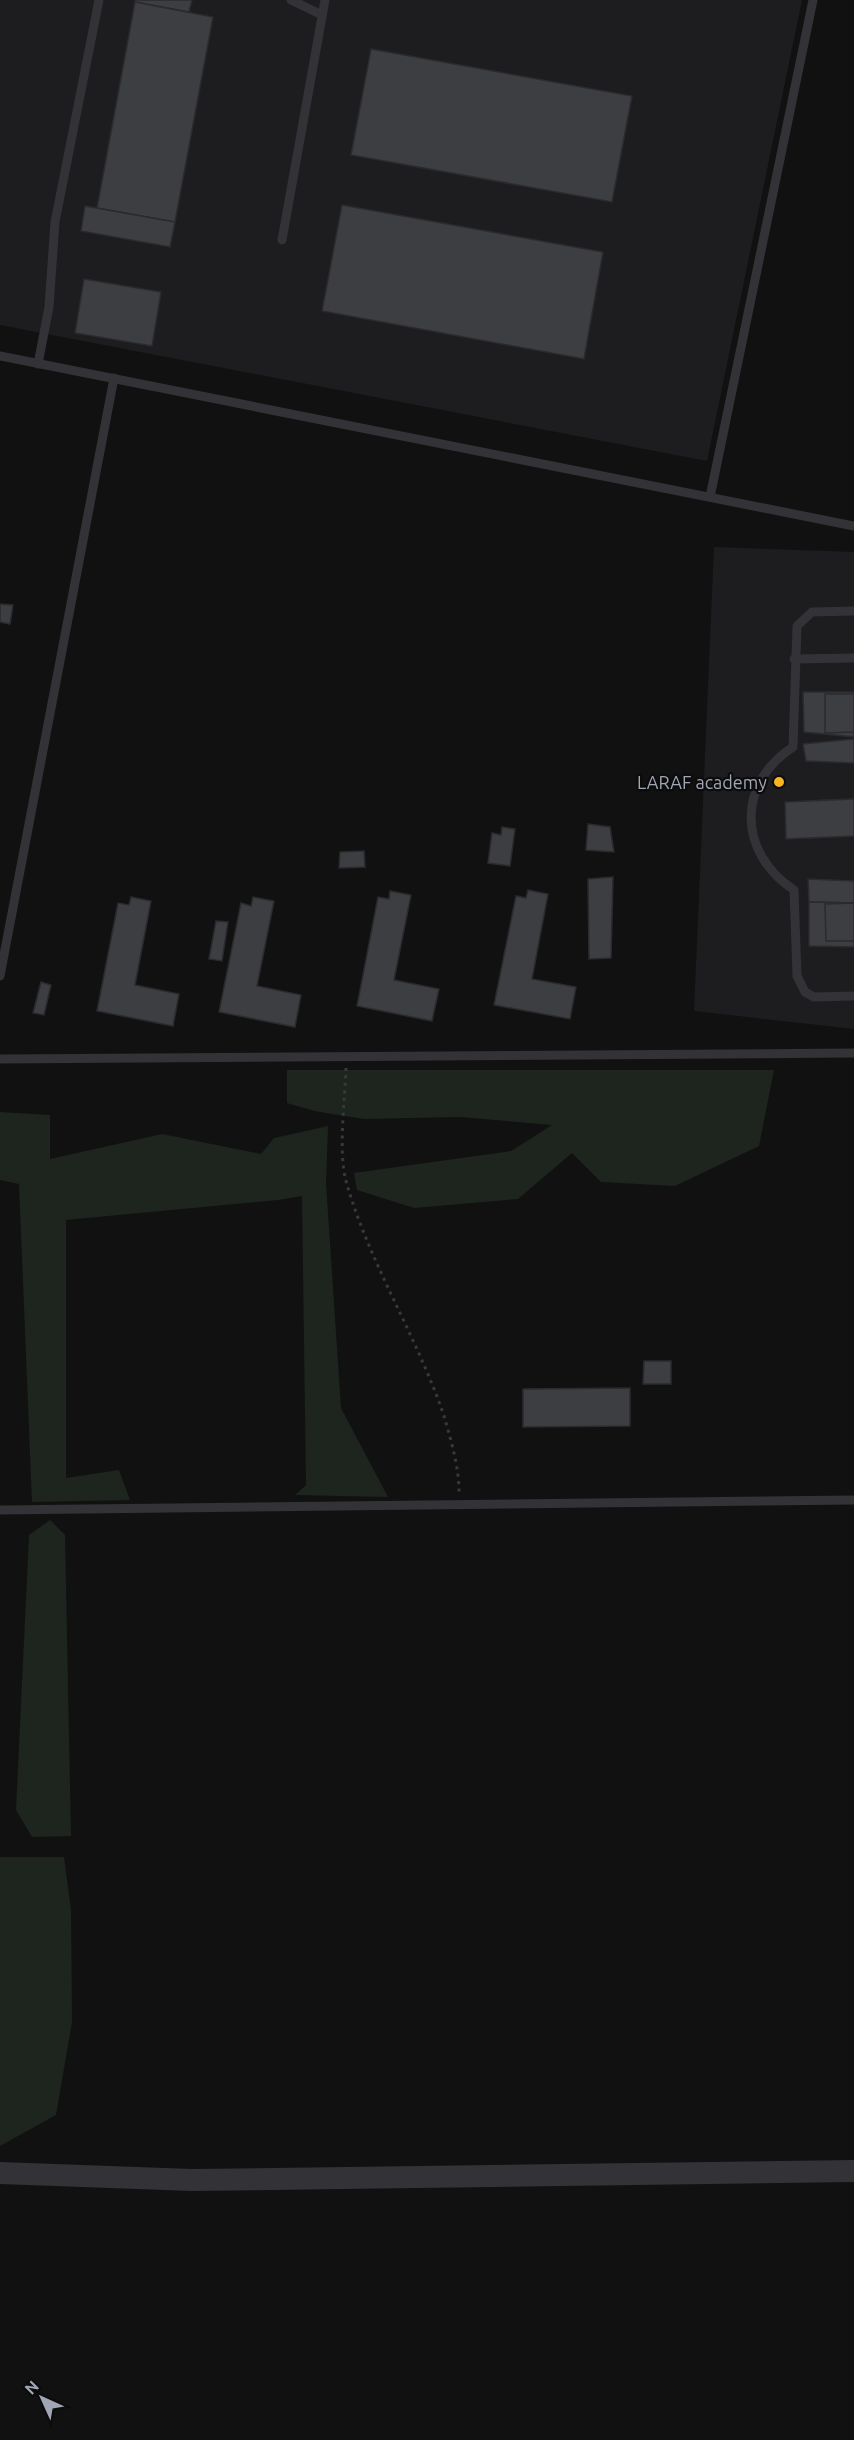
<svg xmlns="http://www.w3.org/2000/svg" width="854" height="2440" font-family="Ubuntu,sans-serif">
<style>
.built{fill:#1d1d1f}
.green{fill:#1d251e}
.building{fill:#3d3e42;stroke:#2b2b2e;stroke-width:1.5}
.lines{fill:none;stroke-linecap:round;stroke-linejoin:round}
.path{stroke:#38393e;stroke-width:3;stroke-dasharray:3 4.5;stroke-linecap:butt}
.service{stroke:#323237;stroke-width:9}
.tertiary{stroke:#323237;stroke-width:22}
.poi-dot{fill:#f9b622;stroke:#0c0c0d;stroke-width:2}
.labels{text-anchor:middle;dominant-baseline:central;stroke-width:4.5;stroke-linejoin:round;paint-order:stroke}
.poi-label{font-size:18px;fill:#a1a6b4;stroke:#0c0c0d;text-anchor:end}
</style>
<rect width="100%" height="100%" fill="#111112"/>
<g class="built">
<polygon points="0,0 802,0 707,461 0,325"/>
<polygon points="714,547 854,552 854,1029 694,1011"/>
</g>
<g class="green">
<polygon points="287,1070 774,1070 759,1146 675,1186 601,1182 572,1153 518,1199 414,1208 357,1190 354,1173 511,1151 552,1125 461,1117 364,1119 314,1111 287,1103"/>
<polygon points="0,1112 50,1115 50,1159 162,1134 261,1154 274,1138 328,1126 326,1183 341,1408 388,1497 295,1495 306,1485 302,1196 278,1200 66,1220 66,1478 119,1470 130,1500 32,1502 19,1184 0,1180"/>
<polygon points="50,1520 65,1535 71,1836 32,1837 16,1810 29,1535"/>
<polygon points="0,1857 64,1857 71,1910 72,2022 56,2115 0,2146"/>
</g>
<g class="building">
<polygon points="135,0 192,0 189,12 135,2"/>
<polygon points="135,2 213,17 175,222 97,208"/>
<polygon points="371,49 632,96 612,202 351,155"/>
<polygon points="342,205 603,252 584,359 322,311"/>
<polygon points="85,206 175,222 170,247 81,231"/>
<polygon points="84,279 161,292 152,346 75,333"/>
<polygon points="0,604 13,605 10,624 0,622"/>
<polygon points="803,692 854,692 854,737 804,732"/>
<polygon points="825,694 854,694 854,732 825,733"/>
<polygon points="854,739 854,763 806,761 803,744"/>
<polygon points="854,799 854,836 806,838 805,801"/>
<polygon points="854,799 854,836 786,839 785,802"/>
<polygon points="588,824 610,827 614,852 586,850"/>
<polygon points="502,827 515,829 510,866 488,863 492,833 501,835"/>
<polygon points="364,851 365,867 339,868 340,852"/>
<polygon points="613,877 611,958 589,959 588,879"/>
<polygon points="808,879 854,881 854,903 809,902"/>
<polygon points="528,890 548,894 532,979 576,987 570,1019 494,1005 516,896 526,898"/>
<polygon points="390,891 411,895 394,980 439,989 432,1021 357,1006 378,897 389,899"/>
<polygon points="131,897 151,901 135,985 179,994 173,1026 97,1011 118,903 129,905"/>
<polygon points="253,897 274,901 257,986 301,995 295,1027 219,1012 241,903 251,906"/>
<polygon points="809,902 854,903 854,947 809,946"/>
<polygon points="854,903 854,941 826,941 825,904"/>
<polygon points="216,921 228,922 222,961 209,959"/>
<polygon points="41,982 51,985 44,1015 33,1013"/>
<polygon points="644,1361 671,1361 671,1384 643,1384"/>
<polygon points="630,1388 630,1426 523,1427 523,1389"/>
</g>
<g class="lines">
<path class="path" d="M346,1068c-1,31 -8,84 0,113 23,82 71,155 98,235 7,24 15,51 15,76"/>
<g class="service">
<polyline points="291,0 322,15"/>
<polyline points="282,240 325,0"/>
<polyline points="0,356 854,526"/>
<polyline points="38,364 49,307 55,222 99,0"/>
<polyline points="710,497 813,0"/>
<path d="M854,611l-42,1 -15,14 -4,121c-57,37 -55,106 1,143l3,86 8,16 9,5 40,-1"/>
<polyline points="794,659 854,658"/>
<polyline points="0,976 114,378"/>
<polyline points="0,1059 854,1053"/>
<polyline points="0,1510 854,1500"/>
</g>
<polyline class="tertiary" points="0,2173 192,2180 854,2171"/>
</g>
<circle class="poi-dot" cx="779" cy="782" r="6"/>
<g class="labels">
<g class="poi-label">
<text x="767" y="782">LARAF academy</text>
</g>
</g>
<g transform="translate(42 2398) rotate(315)" stroke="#0c0c0d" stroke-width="4.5" paint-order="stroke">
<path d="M0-4.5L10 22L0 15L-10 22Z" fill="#a1a6b4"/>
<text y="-9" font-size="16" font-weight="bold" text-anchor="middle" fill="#a1a6b4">N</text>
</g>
</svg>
